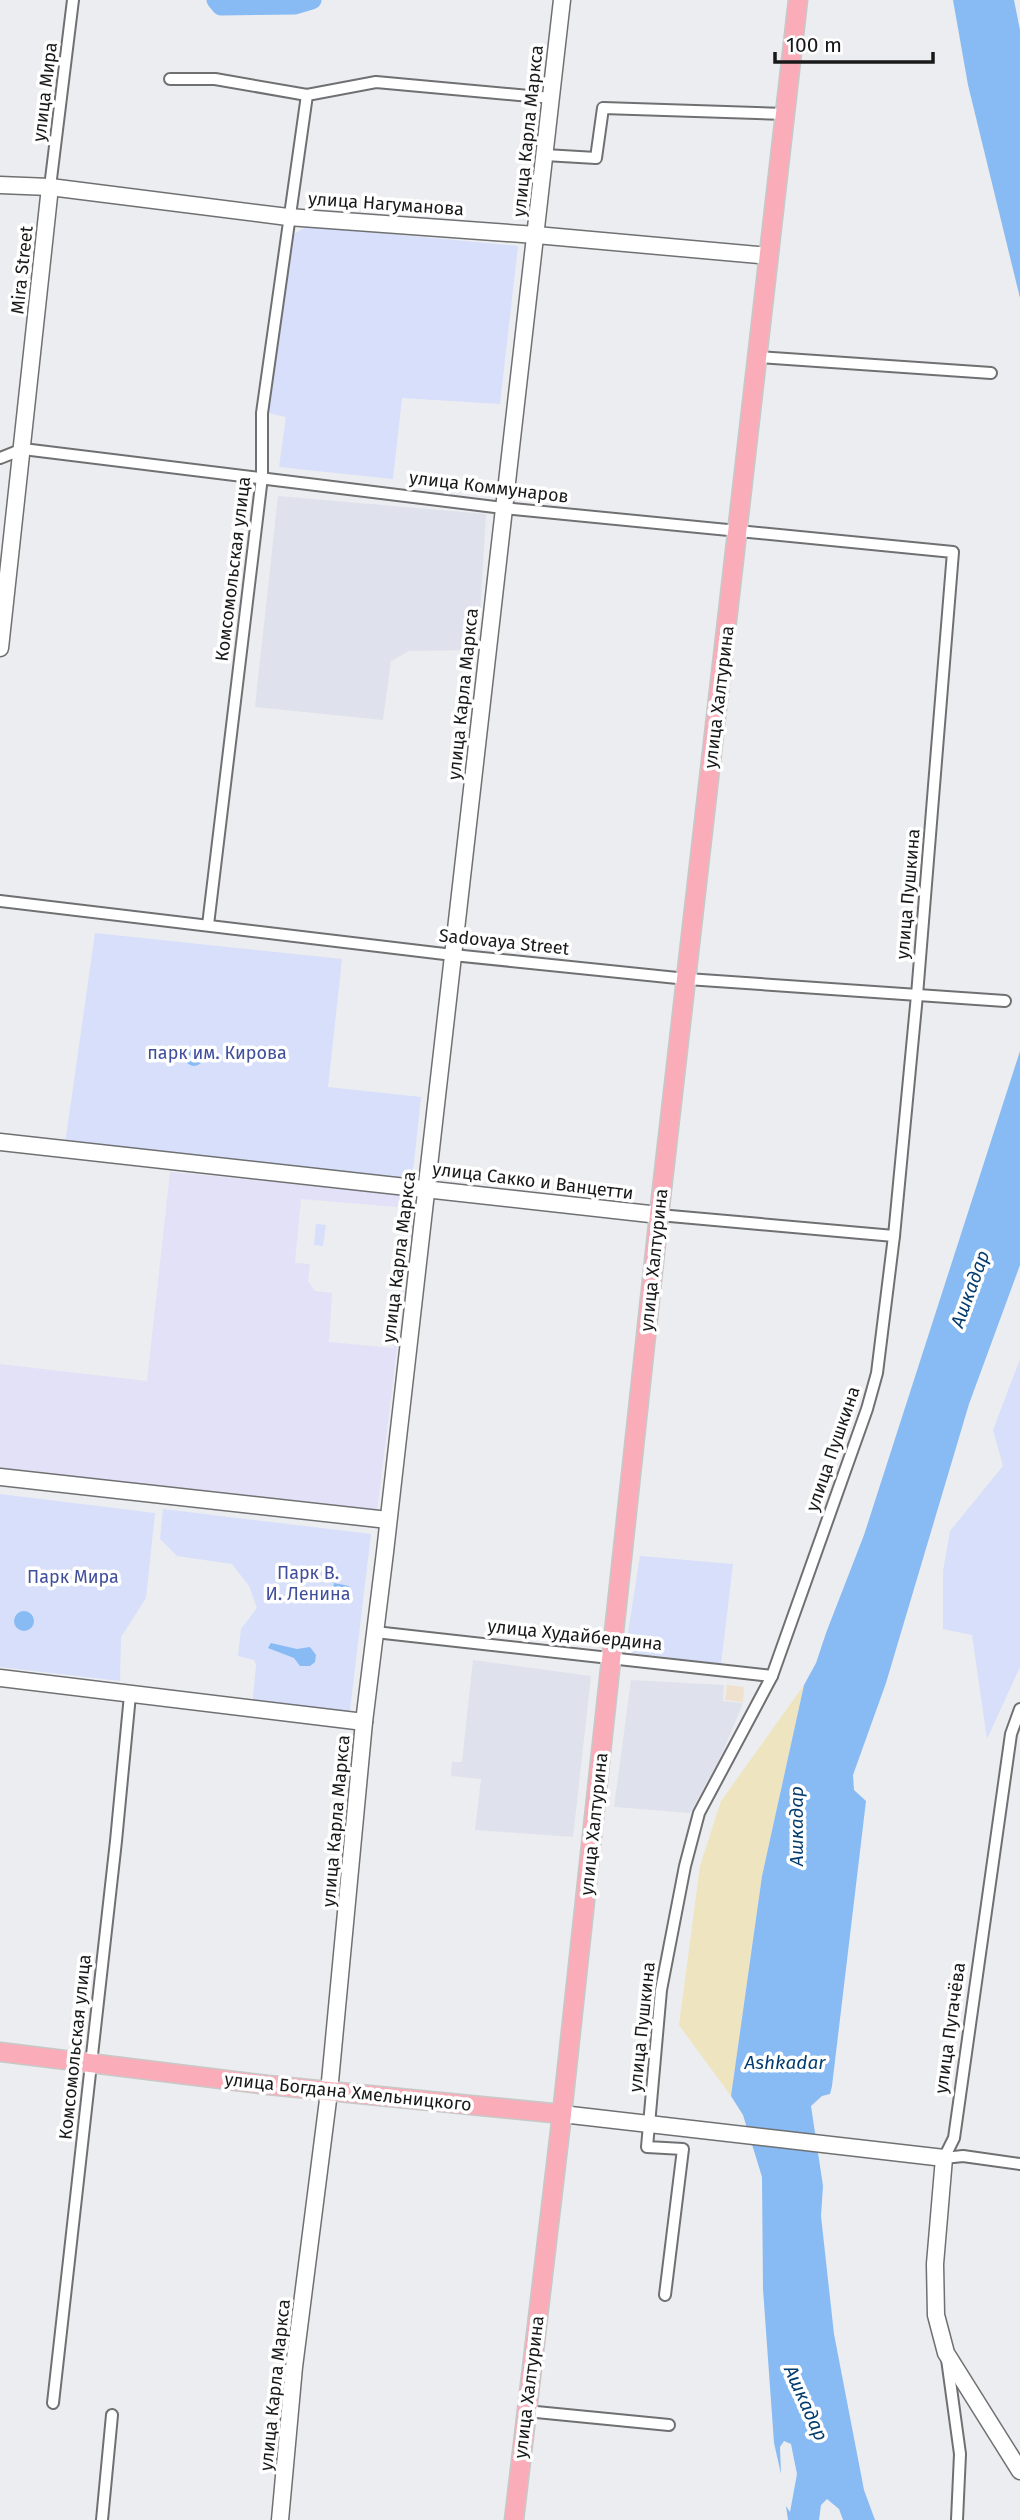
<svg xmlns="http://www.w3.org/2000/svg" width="1020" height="2520" font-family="'Fira Sans',sans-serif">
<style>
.commercial{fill:#e3e1f7;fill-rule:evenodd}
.industrial{fill:#f0e1ce}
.built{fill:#dfe2ec}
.green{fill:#d7dffb}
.sand{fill:#eee4bf}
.water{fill:#88bbf3}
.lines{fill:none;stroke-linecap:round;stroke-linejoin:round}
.river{stroke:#88bbf3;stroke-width:19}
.street-casing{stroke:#6f7072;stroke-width:14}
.secondary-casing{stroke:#6f7072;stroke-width:19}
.primary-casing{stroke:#c8c8c8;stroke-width:21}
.street{stroke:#fff;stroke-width:10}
.secondary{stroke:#fff;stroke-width:16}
.primary{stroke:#faadb8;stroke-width:18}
.labels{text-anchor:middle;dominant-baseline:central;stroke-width:7;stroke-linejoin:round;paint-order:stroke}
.street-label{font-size:18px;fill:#19191a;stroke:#fff}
.park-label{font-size:18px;fill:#404e9c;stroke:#fff}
.water-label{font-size:19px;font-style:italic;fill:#033c6e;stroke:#fff}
</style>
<rect width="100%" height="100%" fill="#ecedf0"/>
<path class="commercial" d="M170,1172l246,23 -39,317 -377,-44v-104l147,17zM301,1199l107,9 -15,140 -64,-6 3,-49 -17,-2 -7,-10 2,-17 -15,-1z"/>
<polygon class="industrial" points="727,1685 744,1687 743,1702 725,1700"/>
<g class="built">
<polygon points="278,496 486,514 478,650 409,651 391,661 383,720 255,707"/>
<polygon points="473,1660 591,1676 573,1837 475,1830 481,1779 451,1776 452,1762 462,1762"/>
<polygon points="631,1680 724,1685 723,1701 743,1703 721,1756 690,1813 614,1807"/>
</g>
<g class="green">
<polygon points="307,226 518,246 500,404 402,398 393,479 279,467 286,417 268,413 288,238"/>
<polygon points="95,933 342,959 328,1087 421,1097 412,1181 65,1144"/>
<polygon points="316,1224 326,1225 323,1246 314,1245"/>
<polygon points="1020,1359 1020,1667 987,1739 972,1635 943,1629 943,1571 950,1531 1003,1466 993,1430"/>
<polygon points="0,1494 155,1513 146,1598 121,1637 120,1681 0,1667"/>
<polygon points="163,1509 371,1534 349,1718 252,1708 256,1665 254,1660 238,1656 241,1629 257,1608 249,1586 232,1564 177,1556 160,1539"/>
<polygon points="640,1556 733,1564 721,1664 625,1652"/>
</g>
<polygon class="sand" points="804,1685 762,1876 731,2096 679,2025 700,1866 721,1801"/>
<g class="water">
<polygon points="953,0 1014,0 1020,30 1020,298 968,85"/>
<circle cx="194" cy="1057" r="9"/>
<polygon points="1020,1051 1020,1265 969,1404 886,1683 853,1775 854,1790 866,1801 832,2086 830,2094 822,2096 811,2106 823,2186 821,2216 834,2334 864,2490 875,2520 843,2520 839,2509 827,2499 821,2505 819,2520 788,2520 786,2506 790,2512 797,2474 791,2444 784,2441 780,2447 781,2474 774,2443 763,2289 762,2177 743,2115 731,2096 762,1876 804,1685 816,1663 826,1633 864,1535"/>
<polygon points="334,1583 349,1586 346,1601 331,1598"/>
<circle cx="24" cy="1621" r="10"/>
<polygon points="271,1643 297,1649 310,1647 316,1655 315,1662 310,1666 300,1666 294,1658 268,1648"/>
</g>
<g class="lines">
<polyline class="river" points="216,0 221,6 295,5 312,0"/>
<g class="street-casing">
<g id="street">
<polyline points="170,79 215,79 307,95"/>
<polyline points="545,155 596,158 603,108 785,114"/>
<polyline points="50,187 73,0"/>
<polyline points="757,357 991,373"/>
<polyline points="0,458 23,449 503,508 953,552 917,995 894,1236 877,1373 867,1409 772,1676 699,1813 685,1866 661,1990 647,2147 683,2149 665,2295"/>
<polyline points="0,901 453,955 687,979 1005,1001"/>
<polyline points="208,925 262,477 262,413 307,95 376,82 551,98"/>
<polyline points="659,1215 894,1236"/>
<polyline points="375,1632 772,1676"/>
<polyline points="944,2158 954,2138 1011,1734 1020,1709"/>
<polyline points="944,2158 963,2156 1020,2164"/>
<polyline points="947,2359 960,2454 957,2520"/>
<polyline points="53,2403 116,1841 130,1695"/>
<polyline points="526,2411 669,2425"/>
<polyline points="102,2520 112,2415"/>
</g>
</g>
<g class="secondary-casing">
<g id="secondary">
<polyline points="0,185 50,187 288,217 536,235 769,256"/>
<polyline points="0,648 50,187"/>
<polyline points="0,1142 659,1215"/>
<polyline points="0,1477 388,1520"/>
<polyline points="0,1678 364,1722"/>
<polyline points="562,2114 944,2158 935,2264 936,2315 946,2353 1020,2471"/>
<polyline points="280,2520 294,2367 329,2092 364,1722 385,1552 562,0"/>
</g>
</g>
<g class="primary-casing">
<g id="primary">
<polyline points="0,2052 268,2085 562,2114"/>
<polyline points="514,2520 562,2114 659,1215 798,0"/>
</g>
</g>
<use href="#street" class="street"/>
<use href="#secondary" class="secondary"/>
<use href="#primary" class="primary"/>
</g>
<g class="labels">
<g class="street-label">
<text transform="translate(45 92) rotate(-83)">улица Мира</text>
<text transform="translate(528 131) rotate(-84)">улица Карла Маркса</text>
<text transform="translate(386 204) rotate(4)">улица Нагуманова</text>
<text transform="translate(22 270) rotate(-84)">Mira Street</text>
<text transform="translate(489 487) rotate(7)">улица Коммунаров</text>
<text transform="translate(233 569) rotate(-83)">Комсомольская улица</text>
<text transform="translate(463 694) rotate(-84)">улица Карла Маркса</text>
<text transform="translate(719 697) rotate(-83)">улица Халтурина</text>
<text transform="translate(908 894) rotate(-85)">улица Пушкина</text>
<text transform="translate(504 942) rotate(6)">Sadovaya Street</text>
<text transform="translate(533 1181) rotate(7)">улица Сакко и Ванцетти</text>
<text transform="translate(399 1257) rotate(-83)">улица Карла Маркса</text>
<text transform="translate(654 1260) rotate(-84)">улица Халтурина</text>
<text transform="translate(833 1449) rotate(-71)">улица Пушкина</text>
<text transform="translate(575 1635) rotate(6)">улица Худайбердина</text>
<text transform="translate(336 1821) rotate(-85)">улица Карла Маркса</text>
<text transform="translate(594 1824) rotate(-84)">улица Халтурина</text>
<text transform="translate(642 2027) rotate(-84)">улица Пушкина</text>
<text transform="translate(950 2028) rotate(-82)">улица Пугачёва</text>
<text transform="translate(75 2047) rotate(-84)">Комсомольская улица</text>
<text transform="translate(348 2092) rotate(6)">улица Богдана Хмельницкого</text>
<text transform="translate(275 2385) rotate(-84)">улица Карла Маркса</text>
<text transform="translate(529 2387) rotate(-83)">улица Халтурина</text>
</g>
<g class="park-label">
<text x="217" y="1053">парк им. Кирова</text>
<text x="308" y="1573">Парк В.<tspan x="308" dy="21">И. Ленина</tspan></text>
<text x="73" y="1577">Парк Мира</text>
</g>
<g class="water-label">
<text transform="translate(970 1289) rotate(-70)">Ашкадар</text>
<text transform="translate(796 1826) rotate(-90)">Ашкадар</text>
<text x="785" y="2062">Ashkadar</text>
<text transform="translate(806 2403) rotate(66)">Ашкадар</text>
</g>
</g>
<path d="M775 52v10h158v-10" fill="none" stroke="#19191a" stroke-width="3.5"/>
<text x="786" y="52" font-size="21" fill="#19191a" stroke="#ffffff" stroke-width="5" paint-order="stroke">100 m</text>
</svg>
